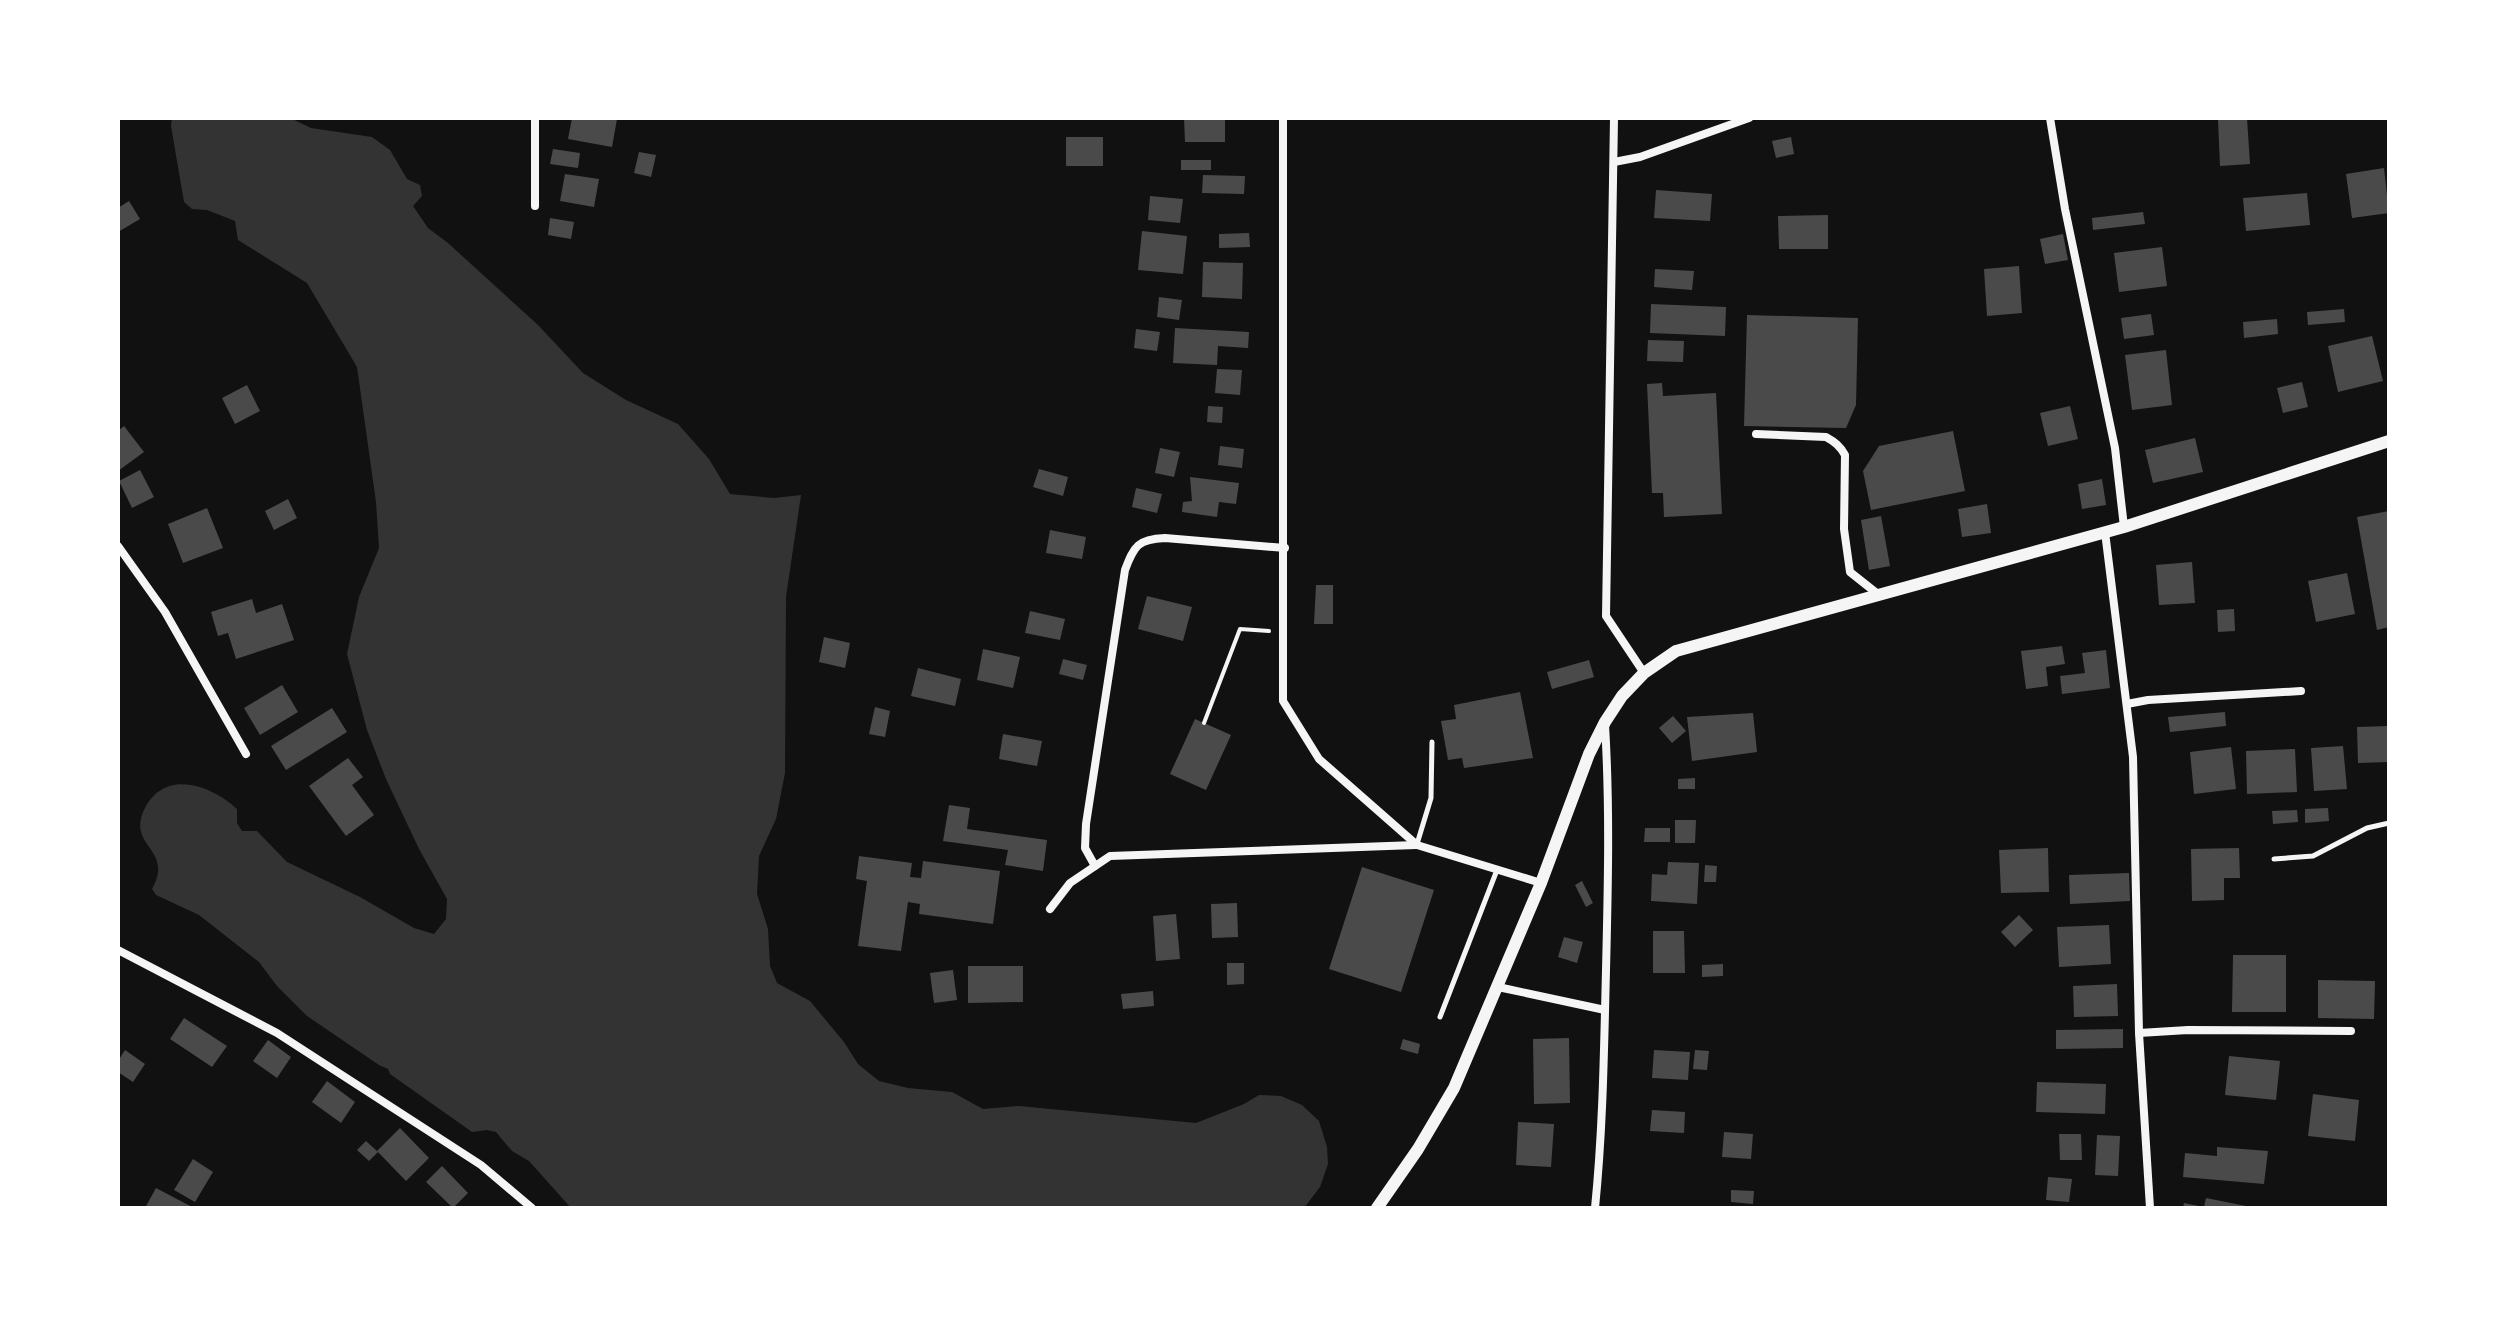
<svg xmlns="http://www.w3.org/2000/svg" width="2507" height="1326" font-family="Mulish,sans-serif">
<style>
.water{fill:#333}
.building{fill:#4a4a4a}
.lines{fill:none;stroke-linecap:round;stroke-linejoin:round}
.path{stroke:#f5f5f5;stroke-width:4}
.service{stroke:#f5f5f5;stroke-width:5}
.minor{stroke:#f5f5f5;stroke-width:8}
.tertiary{stroke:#f5f5f5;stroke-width:12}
</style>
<rect width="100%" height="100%" fill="#111"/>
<path class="water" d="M172,118h118l21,10 61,9 18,13 17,29 13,6 2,11 -9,10 15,22 20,15 90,82 45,48 43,27 52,24 31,35 21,35 44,4 27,-3 -15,102 -1,176 -9,46 -17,37 -2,38 11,35 2,37 7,17 33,18 34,41 14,22 21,17 29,7 44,4 31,17 36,-3 177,17 48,-19 15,-9 22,1 21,9 17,16 8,26 1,17 -8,23 -16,21h-733l-42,-47 -17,-10 -16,-19 -9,-2 -15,2 -82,-58 -2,-5 -9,-4 -72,-49 -30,-30 -18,-24 -60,-47 -43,-20 -4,-6c23,-41 -27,-42 -7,-81 21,-40 67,-22 92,1v14l5,8h15l30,31 73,35 54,31 20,6 12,-15 1,-20 -28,-50 -33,-70 -19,-49 -20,-76 12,-57 20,-49 -3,-46 -19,-135 -50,-84 -69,-43 -3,-19 -28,-11 -15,-1 -8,-7 -13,-76z"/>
<g class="building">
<polygon points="572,118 617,119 612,147 568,139"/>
<polygon points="1184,118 1225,118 1225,142 1185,142"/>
<polygon points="2247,118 2250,164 2220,166 2218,120"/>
<rect x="1066" y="137" width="37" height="29"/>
<polygon points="1791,137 1794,154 1776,158 1772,141"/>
<polygon points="553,149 580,153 578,168 550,164"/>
<polygon points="639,152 656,155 651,177 634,173"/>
<rect x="1181" y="160" width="30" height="10"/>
<polygon points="2384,168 2389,213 2352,218 2346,174"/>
<polygon points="565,174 599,179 594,207 560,201"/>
<polygon points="1203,175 1245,176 1244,194 1202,193"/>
<polygon points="1656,190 1712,194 1710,221 1654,218"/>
<polygon points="2307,193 2310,225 2246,231 2243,198"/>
<polygon points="1150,196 1183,199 1180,223 1148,220"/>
<polygon points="129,201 140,219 118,232 118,208"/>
<polygon points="2143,212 2145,224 2093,230 2092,218"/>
<polygon points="1828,215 1828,249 1779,249 1778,216"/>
<polygon points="550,218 574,222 571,239 548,235"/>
<polygon points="1142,231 1187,236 1183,274 1138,270"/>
<polygon points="1249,233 1250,247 1219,248 1219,234"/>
<polygon points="2063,234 2068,260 2045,264 2040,239"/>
<polygon points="2162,247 2167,286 2119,292 2114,253"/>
<polygon points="1203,262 1243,263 1242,299 1202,297"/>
<polygon points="2019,266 2022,313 1987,316 1984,269"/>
<polygon points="1655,269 1694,271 1692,290 1654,287"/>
<polygon points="1159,297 1182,300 1179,320 1157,317"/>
<polygon points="1651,304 1726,307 1725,336 1650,333"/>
<polygon points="2344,309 2345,322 2308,325 2307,312"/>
<polygon points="2151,314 2154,335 2124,339 2121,318"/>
<polygon points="1747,315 1858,318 1856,405 1846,428 1744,426"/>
<polygon points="2277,319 2278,334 2244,338 2243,322"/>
<polygon points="1175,328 1249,332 1248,348 1218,346 1217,365 1173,363"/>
<polygon points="1136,329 1160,332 1157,351 1134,348"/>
<polygon points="2372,336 2383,381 2338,392 2328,346"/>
<polygon points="1648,340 1684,341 1683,362 1647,361"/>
<polygon points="2166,350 2172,405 2132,410 2125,355"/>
<polygon points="1217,369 1242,370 1240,395 1215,393"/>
<polygon points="2302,382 2308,407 2283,413 2277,388"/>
<polygon points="1662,383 1663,396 1716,393 1722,514 1664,517 1663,493 1652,493 1647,384"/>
<polygon points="247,385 260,411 235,424 222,398"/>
<polygon points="1208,406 1223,407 1222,423 1207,422"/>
<polygon points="2070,406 2078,439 2048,446 2040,413"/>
<polygon points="124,426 144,452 118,471 118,431"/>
<polygon points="1953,431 1965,491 1871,510 1863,471 1879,446"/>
<polygon points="2195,438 2203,472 2153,483 2145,450"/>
<polygon points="1220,446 1244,449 1242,468 1218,465"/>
<polygon points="1160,448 1180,452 1174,477 1155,473"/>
<polygon points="1039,469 1068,477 1063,496 1033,487"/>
<polygon points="140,470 154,497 132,508 119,481"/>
<polygon points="1190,477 1239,483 1236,504 1219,502 1217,517 1182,512 1183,502 1192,501"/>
<polygon points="2102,479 2106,505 2082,509 2078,484"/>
<polygon points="1136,488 1162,494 1157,513 1132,507"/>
<polygon points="288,499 297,518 274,530 265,511"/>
<polygon points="1987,504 1991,533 1962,537 1958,509"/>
<polygon points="207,508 223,548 183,563 168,524"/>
<polygon points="2389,511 2389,627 2377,630 2357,517"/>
<polygon points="1881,516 1890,566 1869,570 1861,520"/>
<polygon points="1050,530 1086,537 1082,559 1046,553"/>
<polygon points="2192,562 2195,603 2159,605 2156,565"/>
<polygon points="2347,573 2355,614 2316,622 2308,581"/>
<polygon points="1316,585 1333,585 1333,624 1314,624"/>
<polygon points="1147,596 1192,607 1183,641 1138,629"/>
<polygon points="252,599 256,613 282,604 294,640 236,659 228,633 218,636 211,612"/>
<polygon points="2234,609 2235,631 2218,632 2217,610"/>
<polygon points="1030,611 1065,619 1060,640 1025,633"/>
<polygon points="824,637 850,643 845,668 819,662"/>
<polygon points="2062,646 2065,664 2046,667 2048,686 2026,689 2021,651"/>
<polygon points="983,649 1020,657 1013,688 977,680"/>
<polygon points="2106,650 2110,688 2062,694 2060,676 2085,673 2082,653"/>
<polygon points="1063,659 1087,665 1083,680 1059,674"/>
<polygon points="1589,660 1594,677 1552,689 1547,672"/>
<polygon points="918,668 961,679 955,706 911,696"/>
<polygon points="282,685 298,712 260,735 244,708"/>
<polygon points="1520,692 1533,758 1464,768 1462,758 1448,760 1441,721 1456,719 1454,705"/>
<polygon points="875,707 890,711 885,737 869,734"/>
<polygon points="332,708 347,732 286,770 271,746"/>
<polygon points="2225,712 2226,726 2170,732 2168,717"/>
<polygon points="1753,713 1757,752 1692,761 1687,717"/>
<polygon points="1673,716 1686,731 1672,743 1659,728"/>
<polygon points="1195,719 1231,735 1206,790 1170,774"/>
<polygon points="2388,726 2389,762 2358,763 2357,727"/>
<polygon points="1003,734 1042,741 1037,766 999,759"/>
<polygon points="2343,746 2347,789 2314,791 2311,748"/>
<polygon points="2231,747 2236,789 2194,794 2190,752"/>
<polygon points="2295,749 2297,792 2247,794 2246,751"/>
<polygon points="348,758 363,777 352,785 374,815 346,836 309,786"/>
<polygon points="1695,778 1695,789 1678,789 1678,779"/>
<polygon points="949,805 970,808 967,829 1047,840 1043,871 1005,865 1008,850 943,841"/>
<polygon points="2328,808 2329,821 2305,823 2305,809"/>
<polygon points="2297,810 2298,822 2273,824 2272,811"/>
<polygon points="1675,820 1696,820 1695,843 1675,843"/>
<polygon points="1645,828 1670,828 1670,842 1644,842"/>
<polygon points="2048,848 2049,892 2001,893 1999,850"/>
<polygon points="2239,848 2240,878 2224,878 2224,900 2192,901 2191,849"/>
<polygon points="859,856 912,863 910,877 921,878 923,861 1000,871 993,924 919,914 920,904 908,902 901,951 858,946 867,881 856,879"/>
<polygon points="1668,862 1699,863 1697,904 1651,901 1652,874 1667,875"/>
<polygon points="1705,865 1717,866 1716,882 1704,882"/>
<polygon points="1362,867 1434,890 1401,992 1329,969"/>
<polygon points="2129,873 2130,901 2070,904 2069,875"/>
<polygon points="1582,881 1593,903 1586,907 1575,885"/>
<polygon points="1237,903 1238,937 1212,938 1211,904"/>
<polygon points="1176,914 1180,959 1156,961 1153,916"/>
<polygon points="2019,915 2033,930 2015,947 2001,932"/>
<polygon points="2109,925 2111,964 2059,967 2057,927"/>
<polygon points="1653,931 1684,931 1685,973 1653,973"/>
<polygon points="1564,937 1583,942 1577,963 1558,957"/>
<polygon points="2233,955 2286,955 2286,1012 2232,1012"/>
<polygon points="1227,963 1244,963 1244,984 1227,985"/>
<polygon points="1723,964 1723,976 1702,977 1702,965"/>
<polygon points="968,966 1023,966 1023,1002 968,1003"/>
<polygon points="953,970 957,1000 934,1003 930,973"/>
<polygon points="2318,980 2375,981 2374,1019 2318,1018"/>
<polygon points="2117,984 2118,1016 2074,1017 2073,986"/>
<polygon points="1153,991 1154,1006 1123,1009 1121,994"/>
<polygon points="184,1018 227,1046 212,1067 170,1039"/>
<polygon points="2123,1029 2123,1048 2056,1049 2056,1030"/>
<polygon points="1569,1038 1570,1103 1534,1104 1533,1039"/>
<polygon points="1403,1039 1420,1044 1418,1054 1400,1049"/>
<polygon points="268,1040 291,1057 277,1078 253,1061"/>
<polygon points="125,1050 145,1064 133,1082 118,1072 118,1061"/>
<polygon points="1654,1050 1690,1052 1688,1080 1652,1078"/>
<polygon points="1695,1050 1709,1051 1707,1070 1693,1069"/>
<polygon points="2229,1056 2280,1061 2276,1100 2225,1095"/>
<polygon points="327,1081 355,1102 341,1123 312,1102"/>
<polygon points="2037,1082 2106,1084 2105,1114 2036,1112"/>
<polygon points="2313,1094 2359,1100 2355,1141 2308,1136"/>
<polygon points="1652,1110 1685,1112 1684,1133 1650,1131"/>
<polygon points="1518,1122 1554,1124 1551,1167 1516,1165"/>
<polygon points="400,1128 429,1158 406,1181 377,1151"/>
<polygon points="1724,1132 1753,1134 1751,1159 1722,1157"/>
<polygon points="2059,1134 2081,1134 2082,1160 2060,1160"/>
<polygon points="2097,1135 2120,1136 2118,1176 2095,1175"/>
<polygon points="366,1141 378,1152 369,1161 357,1150"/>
<polygon points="2217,1147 2268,1151 2264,1184 2183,1177 2185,1153 2217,1156"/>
<polygon points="193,1159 213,1172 195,1202 174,1190"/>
<polygon points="442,1166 468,1193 453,1208 426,1182"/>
<polygon points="2048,1177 2072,1179 2069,1202 2046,1200"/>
<polygon points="156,1188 194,1208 145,1208"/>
<polygon points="1731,1190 1754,1191 1753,1204 1731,1202"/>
<polygon points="2206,1198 2251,1207 2251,1208 2183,1208 2184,1203 2204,1207"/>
</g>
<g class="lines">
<polyline class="path" points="1204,723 1240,629 1269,631"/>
<g class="service">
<polyline points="1417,844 1431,798 1432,742"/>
<polyline points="2274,859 2313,856 2367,828 2389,823"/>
<polyline points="1440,1017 1497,870"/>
</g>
<g class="minor">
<polyline points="535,118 535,206"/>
<polyline points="1283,118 1283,701 1319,759 1417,845 1541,883"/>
<polyline points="1614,118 1606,616 1644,673"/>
<polyline points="2050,118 2065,209 2115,448 2124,527"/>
<polyline points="1614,162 1640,157 1749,118"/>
<path d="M1756,434l70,3c9,5 14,9 19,18l-1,74 6,43 29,23"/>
<polyline points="2105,532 2133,757 2139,1033 2150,1208"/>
<polyline points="118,546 165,612 246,754"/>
<polyline points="2127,704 2148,700 2301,691"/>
<path d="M1095,866l-10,-18 1,-24 39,-254c9,-24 13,-31 40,-32l120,10"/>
<polyline points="1050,909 1070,883 1110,856 1416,845"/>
<polyline points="118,950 277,1033 481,1165 532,1208"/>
<polyline points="1498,987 1605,1010"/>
<polyline points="2139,1033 2188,1030 2351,1031"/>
<path d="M1595,1208c8,-79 9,-158 11,-238 2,-82 4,-163 -1,-245"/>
</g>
<polyline class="tertiary" points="1377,1208 1418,1149 1454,1088 1541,883 1589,754 1605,722 1622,696 1644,673 1676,651 2124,527 2389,441"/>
</g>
<rect width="2507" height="1326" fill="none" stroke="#ffffff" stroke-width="240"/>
</svg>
